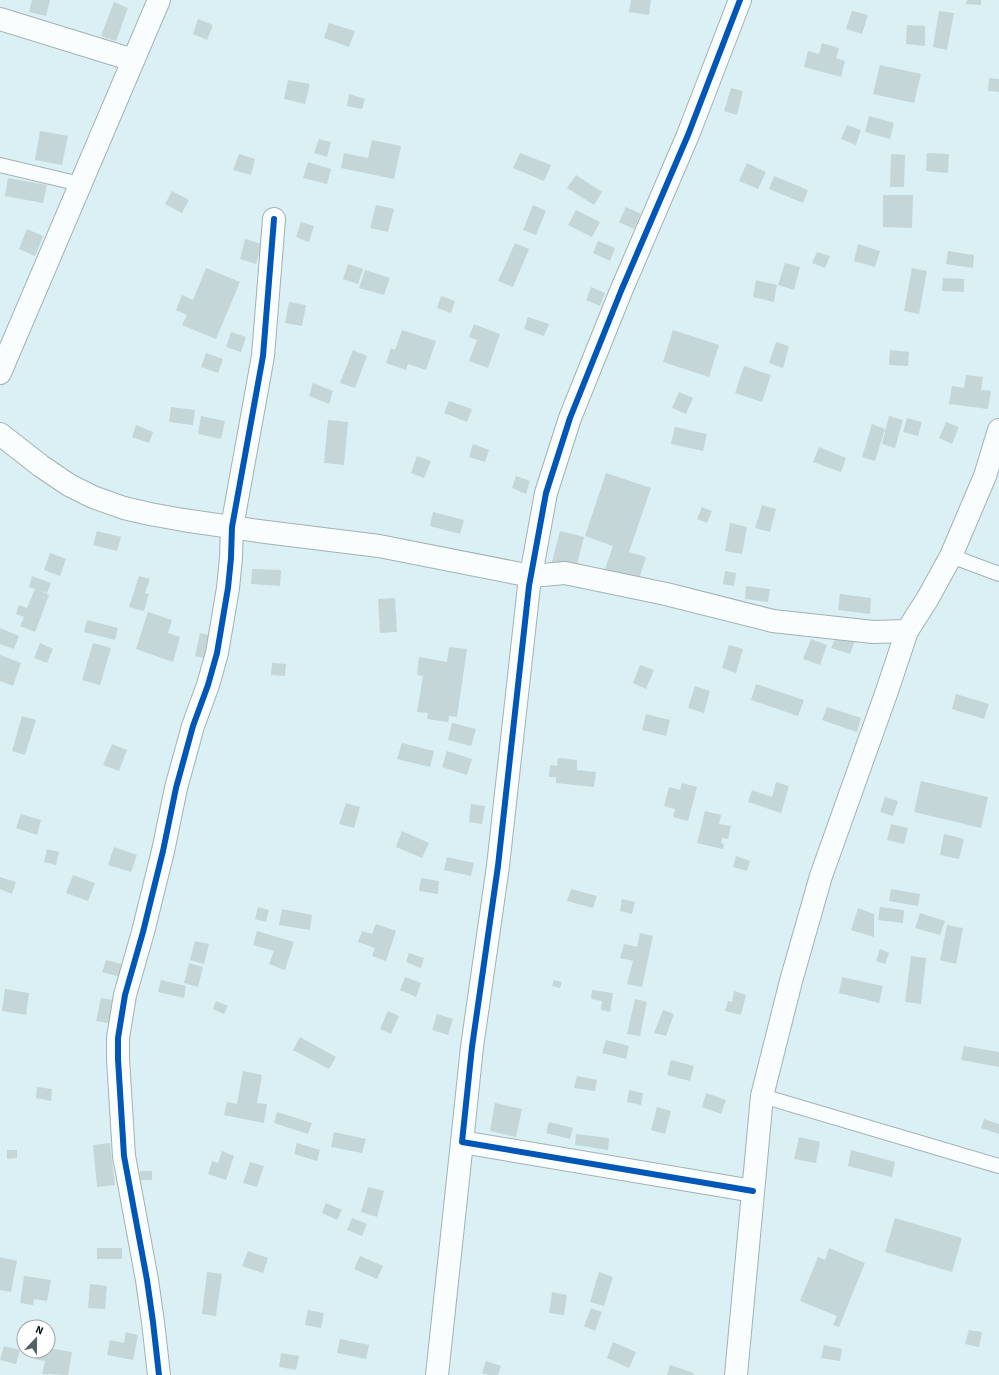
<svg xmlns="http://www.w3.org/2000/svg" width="999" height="1375" font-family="'Source Sans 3',sans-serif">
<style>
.building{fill:#c5d6d8}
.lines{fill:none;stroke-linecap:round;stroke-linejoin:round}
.lane-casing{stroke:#a1b2b5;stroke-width:16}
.street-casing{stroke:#a1b2b5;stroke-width:24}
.lane{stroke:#f9fdfd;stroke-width:14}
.street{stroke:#f9fdfd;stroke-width:22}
.cycleway-casing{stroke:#fff;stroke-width:8}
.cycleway{stroke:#0057b8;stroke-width:6}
</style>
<rect width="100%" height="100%" fill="#daf0f4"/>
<g class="building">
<polygon points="32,0 50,0 46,16 29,12"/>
<polygon points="631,0 651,0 649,15 629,12"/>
<polygon points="967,0 981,0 981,5 966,4"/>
<polygon points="114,2 128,8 116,41 101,36"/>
<polygon points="852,11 868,15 862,34 846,29"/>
<polygon points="939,11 954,13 947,50 933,47"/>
<polygon points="198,19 213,25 207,40 193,34"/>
<polygon points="329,23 355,31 349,47 324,38"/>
<polygon points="907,25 925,26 925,46 906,44"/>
<polygon points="822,43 839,48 836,58 845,61 841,77 804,67 808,51 819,54"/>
<polygon points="880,65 921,74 914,103 873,94"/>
<polygon points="989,78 999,79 999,92 988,91"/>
<polygon points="288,80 310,84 305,104 284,99"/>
<polygon points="731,88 743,91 737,115 724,111"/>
<polygon points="349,94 365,99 362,109 347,106"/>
<polygon points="869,116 894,123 890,139 865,132"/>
<polygon points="847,125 861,130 856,145 841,139"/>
<polygon points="40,131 68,136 62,165 35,160"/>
<polygon points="319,139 331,142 327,157 314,153"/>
<polygon points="372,140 401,146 394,179 341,168 344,153 368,158"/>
<polygon points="520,153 551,165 544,181 513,168"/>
<polygon points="927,153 949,154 948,173 926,171"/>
<polygon points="239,154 255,159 251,175 233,170"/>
<polygon points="891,154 905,155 904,187 890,187"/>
<polygon points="308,162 331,169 327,184 303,178"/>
<polygon points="747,163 766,172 758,189 739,181"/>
<polygon points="576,175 602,192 594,205 567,188"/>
<polygon points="774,176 808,190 803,203 769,189"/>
<polygon points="8,178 47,185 43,203 5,196"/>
<polygon points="172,191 189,200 182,213 165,204"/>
<polygon points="883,195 913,195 912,228 883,227"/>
<polygon points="376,205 394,209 388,232 370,228"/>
<polygon points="533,205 546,211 536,235 523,230"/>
<polygon points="626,207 641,214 634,229 619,222"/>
<polygon points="576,210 600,222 592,237 568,225"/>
<polygon points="301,222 314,226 309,242 296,237"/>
<polygon points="27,229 43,236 35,256 19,249"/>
<polygon points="245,239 262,244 256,264 240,259"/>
<polygon points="598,241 615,248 610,261 593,253"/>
<polygon points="515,243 529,249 513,287 498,281"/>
<polygon points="858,244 880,251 875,267 854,261"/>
<polygon points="948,251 974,255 973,268 946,264"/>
<polygon points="817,252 830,256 825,268 812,263"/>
<polygon points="785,263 800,267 794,290 778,285"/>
<polygon points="348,264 363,269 358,284 343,279"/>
<polygon points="206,268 240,282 216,339 182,325 187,315 176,310 182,295 193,300"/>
<polygon points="912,268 927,271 919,314 904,311"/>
<polygon points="365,270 390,278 384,295 359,288"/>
<polygon points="943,278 964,279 964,292 942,291"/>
<polygon points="756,280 777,285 774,302 753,297"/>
<polygon points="591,287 605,293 600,306 586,300"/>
<polygon points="441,296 455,301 451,313 437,308"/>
<polygon points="289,302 306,305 302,326 285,323"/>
<polygon points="528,317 549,324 544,336 524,329"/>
<polygon points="474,324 500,334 488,368 469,361 477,340 469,337"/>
<polygon points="402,330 436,341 426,370 408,364 406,370 386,363 391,348 395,350"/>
<polygon points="673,330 719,345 709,377 663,362"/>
<polygon points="231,332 246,337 241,352 226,347"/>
<polygon points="776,342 789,346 783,368 769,363"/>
<polygon points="353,350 367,356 355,388 340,383"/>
<polygon points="890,350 909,352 908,366 889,365"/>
<polygon points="206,353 223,359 218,373 201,367"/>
<polygon points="744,366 771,375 762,402 735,393"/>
<polygon points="966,375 983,377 981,390 991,391 988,409 949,404 952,386 964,388"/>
<polygon points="313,383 333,391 329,404 309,396"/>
<polygon points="679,392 693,398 686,414 672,408"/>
<polygon points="449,401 472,409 467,422 444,413"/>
<polygon points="171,407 195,410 193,425 169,422"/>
<polygon points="201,416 225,421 221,439 198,434"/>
<polygon points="889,416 903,420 895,448 882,444"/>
<polygon points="907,418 922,422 918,436 903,432"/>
<polygon points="328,420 348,422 344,465 324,463"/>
<polygon points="946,422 959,427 952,444 939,438"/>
<polygon points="872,424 885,429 875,461 862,457"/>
<polygon points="136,425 153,432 149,443 132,437"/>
<polygon points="675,427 707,434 703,451 671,444"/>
<polygon points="473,444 489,450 485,462 469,457"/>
<polygon points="819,447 846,458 841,472 813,462"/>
<polygon points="417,456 431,461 424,478 411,473"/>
<polygon points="606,473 651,488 629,552 646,557 637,586 603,575 613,546 585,536"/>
<polygon points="516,476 530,481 526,494 512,488"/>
<polygon points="762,505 776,509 770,532 755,528"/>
<polygon points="702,507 712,511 707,523 697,519"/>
<polygon points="433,512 464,520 460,534 430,526"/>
<polygon points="730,523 747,527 742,554 725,551"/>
<polygon points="97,531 121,537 117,551 93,545"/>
<polygon points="560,531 584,537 576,568 552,562"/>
<polygon points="50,553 66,559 60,576 44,570"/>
<polygon points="252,569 281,570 280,586 251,584"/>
<polygon points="725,571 736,573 734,586 723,584"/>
<polygon points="32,576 51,583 47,593 38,590 49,595 35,632 20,626 24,617 16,614 19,605 27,608 35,589 29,587"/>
<polygon points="139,576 150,579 145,593 149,594 144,611 129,607"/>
<polygon points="746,586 770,589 768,602 745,599"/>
<polygon points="840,594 871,598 870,614 838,610"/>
<polygon points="395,598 397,632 380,633 378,599"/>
<polygon points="148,612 172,620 168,633 180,637 173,662 136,649"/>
<polygon points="87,620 118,628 115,640 84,632"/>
<polygon points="0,628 19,636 14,649 0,644"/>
<polygon points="200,633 213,636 209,659 195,656"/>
<polygon points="837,635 855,641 850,654 831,648"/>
<polygon points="811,639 827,645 820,665 803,659"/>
<polygon points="40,643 53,649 47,663 34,658"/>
<polygon points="93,643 111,648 100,685 82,680"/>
<polygon points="729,645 743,649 736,673 722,668"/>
<polygon points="449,647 467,649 457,717 449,716 448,722 427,719 428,713 417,712 423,676 417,675 419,657 447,662"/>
<polygon points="0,655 21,663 13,686 0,681"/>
<polygon points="272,663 286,664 285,676 271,675"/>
<polygon points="640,665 654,670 646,689 633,683"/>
<polygon points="756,684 804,700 798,716 751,700"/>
<polygon points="695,686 710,691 704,713 688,708"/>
<polygon points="956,694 989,704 984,719 952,709"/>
<polygon points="827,707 861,718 857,732 822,720"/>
<polygon points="646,714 670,720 666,736 642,730"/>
<polygon points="22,716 36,720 25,755 12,751"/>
<polygon points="452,723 476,729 471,746 448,740"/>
<polygon points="402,743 434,751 430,767 397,759"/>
<polygon points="112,744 127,750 119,771 103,765"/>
<polygon points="447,751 472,759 467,775 442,767"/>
<polygon points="558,758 577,760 577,770 596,772 594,787 556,783 556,777 549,777 550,765 557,766"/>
<polygon points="921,781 988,797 981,828 914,812"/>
<polygon points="776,782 789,786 781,813 748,802 752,790 772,797"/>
<polygon points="682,783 697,787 688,821 673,817 675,809 664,806 669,787 680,790"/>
<polygon points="885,797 898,801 893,816 880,812"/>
<polygon points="346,803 360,807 354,828 339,824"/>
<polygon points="471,804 485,806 482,824 469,822"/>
<polygon points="705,811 721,815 719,824 731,826 728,839 722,838 721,843 724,844 723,849 697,843"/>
<polygon points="21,814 41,820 37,835 16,828"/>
<polygon points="891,824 908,828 904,844 887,840"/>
<polygon points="402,831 429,843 422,858 396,847"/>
<polygon points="944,834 964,839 959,859 940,855"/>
<polygon points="114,847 137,855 131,872 108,865"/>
<polygon points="47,849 59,852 56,865 44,862"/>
<polygon points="736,856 750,861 747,871 733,867"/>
<polygon points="447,857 474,863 471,876 444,870"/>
<polygon points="73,875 95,883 88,901 66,893"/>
<polygon points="0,877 16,882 12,894 0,889"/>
<polygon points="421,878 439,881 438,894 419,891"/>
<polygon points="571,889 597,896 593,908 567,901"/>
<polygon points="891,889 920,894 918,906 889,901"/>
<polygon points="622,899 635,902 632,914 620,911"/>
<polygon points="258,907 269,910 266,922 255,919"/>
<polygon points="880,907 904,910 903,923 878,920"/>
<polygon points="858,908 874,914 874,937 851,930"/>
<polygon points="282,909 312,915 310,930 279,925"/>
<polygon points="920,913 945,921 940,935 915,928"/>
<polygon points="376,924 396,931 386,961 372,956 375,948 358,942 362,931 372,934"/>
<polygon points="947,925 963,928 956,964 940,960"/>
<polygon points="257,931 294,942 285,970 269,964 274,951 253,945"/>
<polygon points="640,933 653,936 642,987 627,984 633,961 620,958 624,944 637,947"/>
<polygon points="195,941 209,944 204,964 190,960"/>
<polygon points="880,949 889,953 885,964 876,961"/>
<polygon points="409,953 424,958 421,968 406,962"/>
<polygon points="911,956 926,958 921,1004 905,1002"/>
<polygon points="106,960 125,965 121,977 102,972"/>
<polygon points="189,963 203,967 198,987 184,983"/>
<polygon points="405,977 421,983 416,997 400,990"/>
<polygon points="842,977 883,986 879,1003 839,993"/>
<polygon points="161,980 186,986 184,998 158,992"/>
<polygon points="554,980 562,982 560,988 552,986"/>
<polygon points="5,989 29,993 26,1015 2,1011"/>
<polygon points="592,990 613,993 610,1012 601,1010 602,1001 591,999"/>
<polygon points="734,991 746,995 741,1015 725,1011 728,1001 732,1002"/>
<polygon points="101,998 118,1001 114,1024 96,1021"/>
<polygon points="635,999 647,1002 640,1036 627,1034"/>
<polygon points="216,1001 228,1006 224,1014 213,1009"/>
<polygon points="663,1010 674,1014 666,1036 654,1033"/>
<polygon points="388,1011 399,1016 391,1034 380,1029"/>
<polygon points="437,1014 453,1019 448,1035 432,1030"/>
<polygon points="300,1037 336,1057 329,1069 293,1050"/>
<polygon points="606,1040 629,1046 626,1059 602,1053"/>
<polygon points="964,1046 999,1052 999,1067 961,1060"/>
<polygon points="671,1060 694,1066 690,1081 667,1075"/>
<polygon points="243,1071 262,1075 257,1103 267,1104 264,1123 224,1115 227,1102 237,1104"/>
<polygon points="577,1076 597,1080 595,1091 574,1088"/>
<polygon points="37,1087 52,1089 51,1101 36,1098"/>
<polygon points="629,1090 643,1093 641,1105 627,1102"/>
<polygon points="706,1093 726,1100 721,1114 702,1107"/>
<polygon points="495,1103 522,1109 516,1137 490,1131"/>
<polygon points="657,1107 671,1111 665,1134 651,1130"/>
<polygon points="277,1112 312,1123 308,1134 274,1123"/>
<polygon points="984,1119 999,1124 999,1134 981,1128"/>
<polygon points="549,1122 573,1128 570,1139 546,1133"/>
<polygon points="334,1132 366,1139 362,1153 331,1147"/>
<polygon points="576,1134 609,1138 608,1150 575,1145"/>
<polygon points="799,1137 820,1142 816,1163 794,1159"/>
<polygon points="110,1143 115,1185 97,1187 93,1145"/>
<polygon points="297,1143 320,1150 317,1161 294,1154"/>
<polygon points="7,1150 17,1150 17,1158 7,1159"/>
<polygon points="851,1150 895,1162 892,1177 848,1166"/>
<polygon points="222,1151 234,1156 226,1180 208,1174 212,1161 218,1163"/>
<polygon points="250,1162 264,1166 257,1187 243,1183"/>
<rect x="140" y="1171" width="12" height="9"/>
<polygon points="368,1187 384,1191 377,1217 361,1212"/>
<polygon points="326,1203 342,1210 337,1220 322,1213"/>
<polygon points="352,1218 367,1224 362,1236 347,1230"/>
<polygon points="895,1218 962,1238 952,1272 885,1252"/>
<rect x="97" y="1248" width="25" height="11"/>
<polygon points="829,1248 865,1263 839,1327 833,1325 837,1316 800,1301 818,1257 825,1260"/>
<polygon points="248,1251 268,1258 263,1273 242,1266"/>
<polygon points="360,1256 383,1266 377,1279 354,1269"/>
<polygon points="0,1257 17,1261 11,1292 0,1290"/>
<polygon points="207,1272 222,1274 216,1316 202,1314"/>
<polygon points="599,1272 613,1277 604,1306 590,1302"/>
<polygon points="24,1276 51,1280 47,1301 34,1299 33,1305 20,1303"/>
<polygon points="90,1284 107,1286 105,1309 88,1308"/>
<polygon points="552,1292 567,1295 564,1315 549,1313"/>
<polygon points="591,1308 602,1312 595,1331 584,1326"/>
<polygon points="308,1310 324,1313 321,1328 305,1325"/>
<polygon points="969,1330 982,1332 979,1347 965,1344"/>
<polygon points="126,1332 138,1335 133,1360 107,1355 110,1340 124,1343"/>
<polygon points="340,1339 369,1345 366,1359 337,1353"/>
<polygon points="613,1342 636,1352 629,1368 607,1358"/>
<polygon points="824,1345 842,1349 840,1361 821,1358"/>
<polygon points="4,1346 20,1350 16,1364 0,1360"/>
<polygon points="48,1348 72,1352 68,1375 42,1374 45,1361 35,1359 37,1351 48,1351"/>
<polygon points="281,1353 299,1356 296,1370 279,1367"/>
<polygon points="486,1361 501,1366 498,1375 488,1375 482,1373"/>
<polygon points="670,1365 694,1373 693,1375 667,1375"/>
</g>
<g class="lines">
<g class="lane-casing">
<g id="lane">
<polyline points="0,165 80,184"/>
<polyline points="951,556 999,574"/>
<polyline points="762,1096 999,1166"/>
</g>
</g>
<g class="street-casing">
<g id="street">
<polyline points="740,0 688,135 621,291 570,418 546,493 529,586 498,866 472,1047 462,1142 753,1191"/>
<polyline points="0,19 133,60"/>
<polyline points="0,373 159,0"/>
<polyline points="0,434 41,466 69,485 93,497 124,508 150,514 183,520 266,532 379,546 531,576 565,573 666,594 773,621 873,632 907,631"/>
<polyline points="159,1375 153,1322 147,1280 124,1156 118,1059 118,1038 125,995 143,932 163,851 176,788 193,726 208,685 217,653 228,588 231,558 232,527 263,356 274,219"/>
<polyline points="437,1375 462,1142"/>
<polyline points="736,1375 762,1096 791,981 821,876 887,691 907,631 928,598 951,556 985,476 999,430"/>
</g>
</g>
<use href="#lane" class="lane"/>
<use href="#street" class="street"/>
<g class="cycleway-casing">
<g id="cycleway">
<polyline points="740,0 688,135 621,291 570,418 546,493 529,586 498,866 472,1047 462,1142 753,1191"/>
<polyline points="159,1375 153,1322 147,1280 124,1156 118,1059 118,1038 125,995 143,932 163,851 176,788 193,726 208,685 217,653 228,588 231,558 232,527 263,356 274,219"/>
</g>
</g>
<use href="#cycleway" class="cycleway"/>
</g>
<g transform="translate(36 1339) rotate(22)"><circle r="19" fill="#ffffff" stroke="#9ca1a3"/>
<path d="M0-3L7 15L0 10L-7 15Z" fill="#516265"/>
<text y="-6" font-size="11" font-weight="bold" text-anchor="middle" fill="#071518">N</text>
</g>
</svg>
